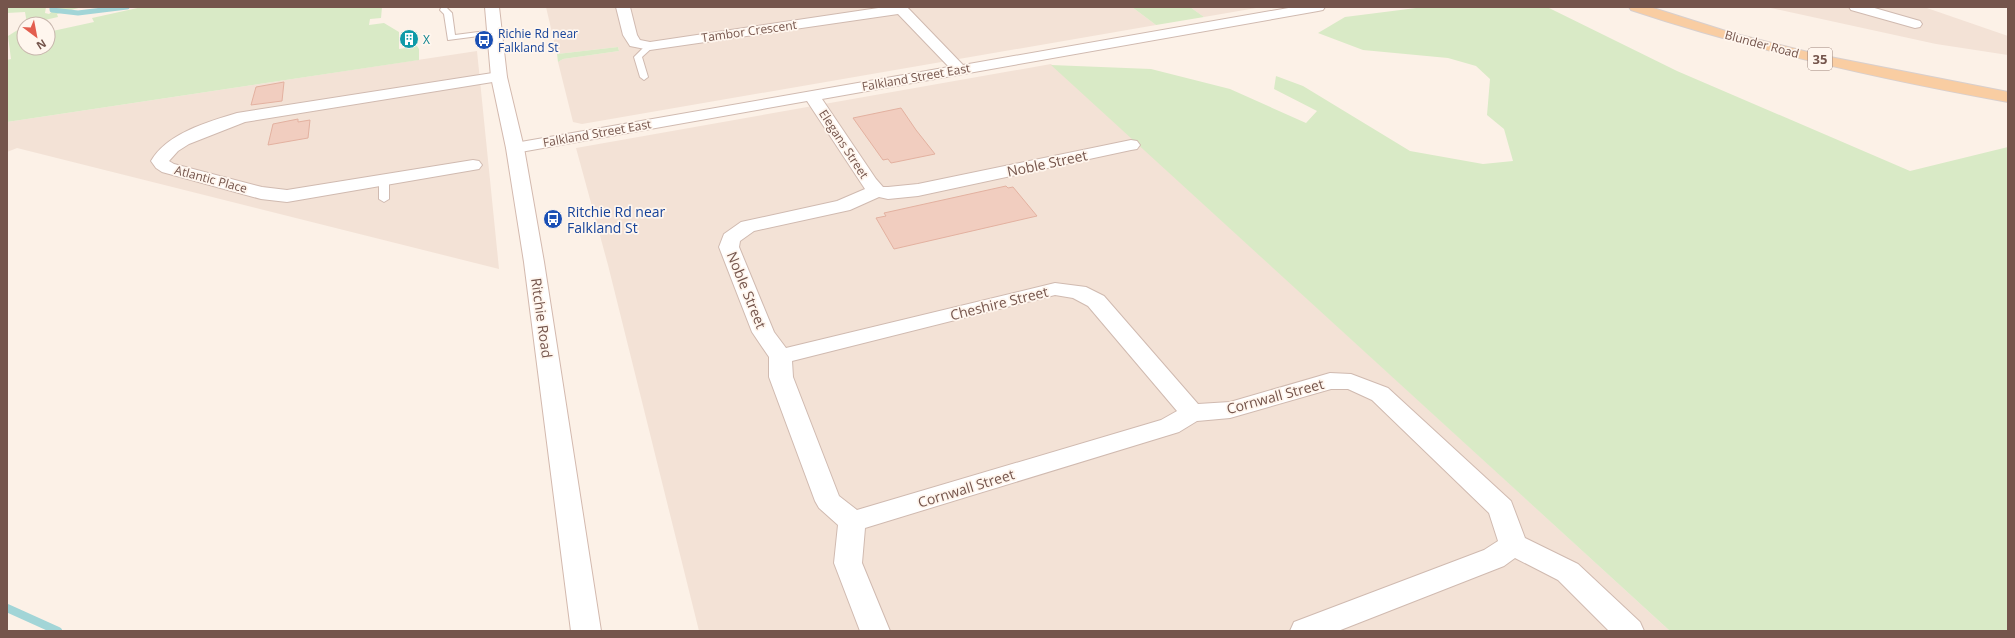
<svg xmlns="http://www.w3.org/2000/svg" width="2015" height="638" font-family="'Open Sans',sans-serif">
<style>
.residential{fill:#f3e2d6}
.green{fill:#d9eac6}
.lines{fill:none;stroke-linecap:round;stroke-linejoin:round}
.stream-far1{stroke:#a2d5d7;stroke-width:5}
.stream{stroke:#a2d5d7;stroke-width:8}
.building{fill:#f1cdbf;stroke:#e3b1a0}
.lane-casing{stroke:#d0bab0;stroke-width:2}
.street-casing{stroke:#d0bab0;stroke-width:2}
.secondary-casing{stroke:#d3b9ae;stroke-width:2}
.primary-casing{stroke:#d8cfcd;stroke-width:2}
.lane{fill:#fff;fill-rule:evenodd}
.street{fill:#fff;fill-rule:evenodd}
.secondary{fill:#fff;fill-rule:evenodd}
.primary{fill:#f9cda2;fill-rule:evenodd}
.labels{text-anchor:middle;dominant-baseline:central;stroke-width:3.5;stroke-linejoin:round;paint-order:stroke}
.far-street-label{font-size:12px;fill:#75554c;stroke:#fff6ee}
.far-transit-label{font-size:12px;fill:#164399;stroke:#fff6ee;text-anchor:start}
.far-culture-label{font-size:12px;fill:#0d838f;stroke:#fff6ee;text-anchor:start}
.shield{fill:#fff6ee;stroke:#9e857d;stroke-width:1}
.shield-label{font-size:13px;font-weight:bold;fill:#75554c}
.street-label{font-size:14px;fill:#75554c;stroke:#fff6ee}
.transit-label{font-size:14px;fill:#164399;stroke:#fff6ee;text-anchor:start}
</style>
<rect width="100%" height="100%" fill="#fcf1e7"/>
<g class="residential">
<polygon points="546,7 1132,7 1156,25 582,124 573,122 558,62 563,59 619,51 618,47 557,54"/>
<polygon points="1190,7 1262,7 1204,17"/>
<polygon points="1766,7 1924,7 2008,36 2008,55 1936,44"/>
<polygon points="477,51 499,269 17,148 7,152 7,122"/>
<polygon points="1051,64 1670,631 699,631 608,265 576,148"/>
</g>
<g class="green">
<polygon points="7,7 46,7 45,13 49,14 57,7 82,7 57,14 58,17 27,24 25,12 7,13"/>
<polygon points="142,7 382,7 381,18 370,19 369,25 384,23 399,32 399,49 417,46 419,49 419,60 7,122 7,60 11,59 8,36 24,26 24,48 48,48 48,32 94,22 92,18"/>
<polygon points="1132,7 1190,7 1204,17 1156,25"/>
<polygon points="1424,7 1547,7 1677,71 1910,171 2008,147 2008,631 1670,631 1051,65 1151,69 1230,89 1306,123 1317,111 1274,89 1276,76 1303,86 1410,151 1483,164 1513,161 1504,129 1487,115 1490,79 1476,66 1448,58 1363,50 1318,33 1345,17"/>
<polygon points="618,47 619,51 563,59 558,62 557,54"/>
</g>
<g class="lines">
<polyline class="stream-far1" points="52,7 52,10 78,13 127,7"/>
<polyline class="stream" points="7,608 58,631"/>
</g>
<g class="building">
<polygon points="284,82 282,101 251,105 256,87"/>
<polygon points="901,108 916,130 935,154 891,163 888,159 883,160 853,118"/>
<polygon points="298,119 298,122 310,120 308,138 268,145 273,124"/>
<polygon points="1006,186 1008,188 1013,187 1037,216 894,249 876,218 886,216 884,213"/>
</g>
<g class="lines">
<g class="lane-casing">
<g id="lane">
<polygon points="441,8 447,8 452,13 455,35 494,30 498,32 494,34 448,40 444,14 440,10"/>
<polygon points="647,44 654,46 642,57 648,77 644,80 640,77 634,57"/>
<polygon points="384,178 389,181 389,199 384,202 379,199 379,181"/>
</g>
</g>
<g class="street-casing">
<g id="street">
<path d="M616,7h14l7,28 3,5 10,2 235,-35h22l56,58 331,-58h31l-2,3 -5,1 -496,88 54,80 7,8h5l30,-3 213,-44 6,1 3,4 -3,4 -6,1 -213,46 -30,3 -9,-2 -29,13 -96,21 -14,10 -1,6 35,85 12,16 269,-65 31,4 18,9 94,108 32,-2 100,-29 21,1 37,14 123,113 14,37 53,26 62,58 4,9h-35l-51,-51 -43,-22 -11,8 -166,65h-48l4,-9 190,-72 14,-9 -9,-28 -117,-113 -24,-11h-17l-101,29 -33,3 -18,11 -314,96 -3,35 28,68h-30l-26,-68 4,-38 -19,-17 -4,-7 -46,-124v-20l-17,-25 -33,-85 5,-13 17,-12 96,-21 28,-12 -58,-88 -292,52 -6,-1 -3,-4 3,-4 6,-1 434,-76 -51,-53 -248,36 -20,-4 -7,-11zM1055,295l18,3 15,8 89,105 -16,9 -304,90 -18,-14 -46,-119 -1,-16z"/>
<polygon points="1849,7 1871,7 1920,21 1922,24 1920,27 1915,28 1851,10"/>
<path d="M499,72l6,2 2,3 -2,3 -260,42 -56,22 -11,7 -9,10 5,3 88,23 25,3 186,-30 6,1 3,4 -3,4 -192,33 -26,-3 -99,-27 -6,-4 -5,-7c16,-28 57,-39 86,-48z"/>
</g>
</g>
<g class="secondary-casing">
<polygon id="secondary" points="485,7 499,7 507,77 524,148 544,262 601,631 571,631 524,262 506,148 491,77"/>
</g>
<g class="primary-casing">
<path id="primary" d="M1629,7h21l82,26 88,22 188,37v10c-128,-23 -254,-51 -377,-92z"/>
</g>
<use href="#lane" class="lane"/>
<use href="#street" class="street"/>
<use href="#secondary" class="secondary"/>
<use href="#primary" class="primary"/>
</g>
<defs>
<g id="building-disc" transform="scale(1)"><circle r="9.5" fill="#0f9aa8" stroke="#fff6ee"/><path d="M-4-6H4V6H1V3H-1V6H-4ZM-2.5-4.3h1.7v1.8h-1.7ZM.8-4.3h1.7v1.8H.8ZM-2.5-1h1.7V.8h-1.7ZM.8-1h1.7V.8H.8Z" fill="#fff"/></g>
<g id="bus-disc" transform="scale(1)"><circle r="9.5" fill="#1a4fb4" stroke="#fff6ee"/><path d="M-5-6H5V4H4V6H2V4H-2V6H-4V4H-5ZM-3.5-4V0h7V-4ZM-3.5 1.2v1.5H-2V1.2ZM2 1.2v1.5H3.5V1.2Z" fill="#fff"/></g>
</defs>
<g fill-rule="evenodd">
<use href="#building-disc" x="409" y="39"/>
<use href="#bus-disc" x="484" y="40"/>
<use href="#bus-disc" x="553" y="219"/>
</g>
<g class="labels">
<g class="far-street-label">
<text transform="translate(749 31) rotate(-8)">Tambor Crescent</text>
<text transform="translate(1762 44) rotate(15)">Blunder Road</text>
<text transform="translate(916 77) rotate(-10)">Falkland Street East</text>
<text transform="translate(597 133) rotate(-10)">Falkland Street East</text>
<text transform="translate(844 144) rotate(57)">Elegans Street</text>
<text transform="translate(211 179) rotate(15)">Atlantic Place</text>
</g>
<g class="far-transit-label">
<text x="498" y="33">Richie Rd near<tspan x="498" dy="14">Falkland St</tspan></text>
</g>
<g class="far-culture-label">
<text x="423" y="39">X</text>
</g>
<rect class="shield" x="1808" y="48" width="24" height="22" rx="3"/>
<g class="shield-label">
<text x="1820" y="59">35</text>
</g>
<g class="street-label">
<text transform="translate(1047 163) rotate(-12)">Noble Street</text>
<text transform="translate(747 290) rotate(68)">Noble Street</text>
<text transform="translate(999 303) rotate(-14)">Cheshire Street</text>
<text transform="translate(542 318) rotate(82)">Ritchie Road</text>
<text transform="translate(1275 396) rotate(-15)">Cornwall Street</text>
<text transform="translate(966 488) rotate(-17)">Cornwall Street</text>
</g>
<g class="transit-label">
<text x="567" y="211">Ritchie Rd near<tspan x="567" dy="16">Falkland St</tspan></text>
</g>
</g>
<rect width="2015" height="638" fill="none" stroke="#75554c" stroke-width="16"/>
<g transform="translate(36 36) rotate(148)"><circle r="19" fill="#fff6ee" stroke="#c8b6ad"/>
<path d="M0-3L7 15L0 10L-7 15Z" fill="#e35e4f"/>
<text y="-6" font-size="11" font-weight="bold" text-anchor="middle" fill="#75554c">N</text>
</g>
</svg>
